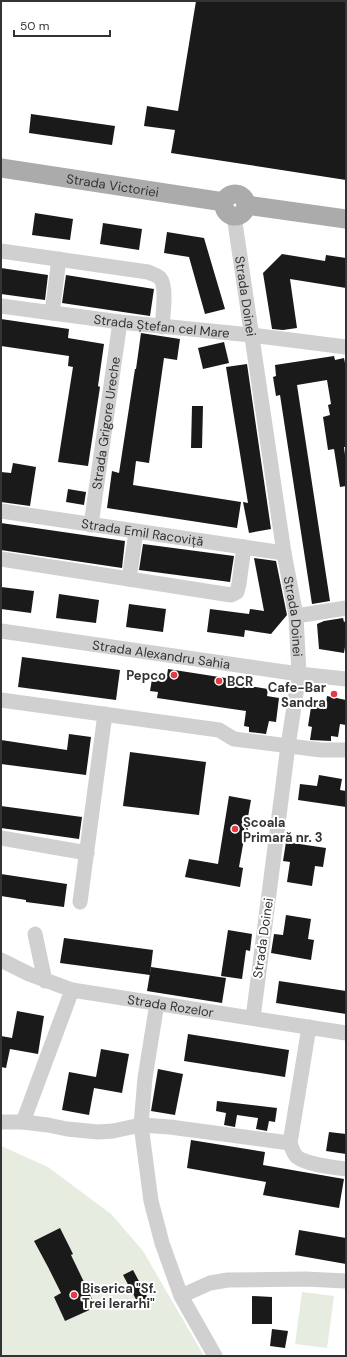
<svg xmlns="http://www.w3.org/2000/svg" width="347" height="1357" font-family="'DM Sans',sans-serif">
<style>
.green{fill:#e6ecdf}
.building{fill:#1a1a1a}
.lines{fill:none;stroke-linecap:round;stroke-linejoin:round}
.minor{stroke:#d0d0d0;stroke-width:15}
.major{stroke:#ababab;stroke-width:19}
.poi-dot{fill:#e63946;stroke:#fff;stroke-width:1.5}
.labels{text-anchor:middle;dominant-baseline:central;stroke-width:4;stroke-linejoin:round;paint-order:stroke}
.street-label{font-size:13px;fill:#333;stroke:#fff}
.poi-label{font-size:13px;font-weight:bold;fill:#333;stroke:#fff;text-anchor:start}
</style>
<rect width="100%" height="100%" fill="#fff"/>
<g class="green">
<polygon points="1,1146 48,1167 111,1214 143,1251 204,1356 1,1356"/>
<polygon points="302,1292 334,1296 327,1348 295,1344"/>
</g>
<g class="building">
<polygon points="196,1 346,1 346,180 171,153 175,130 144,126 147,106 178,111"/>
<polygon points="31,114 115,126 112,145 29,133"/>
<polygon points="35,213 73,219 70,240 32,235"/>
<polygon points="103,223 142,229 139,250 100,244"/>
<polygon points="167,232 204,238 225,309 205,314 189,257 164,253"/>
<polygon points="282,254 325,261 326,255 346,258 346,288 290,279 297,328 283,330 272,329 263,273"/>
<polygon points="1,268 48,275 45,300 1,294"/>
<polygon points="66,275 154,289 150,316 62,303"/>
<polygon points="1,319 69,329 68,338 104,344 98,386 100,387 88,466 58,462 73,367 68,366 69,356 1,346"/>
<polygon points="141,333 180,339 177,360 164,358 149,463 136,461 133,485 241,502 237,528 107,508 112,471 119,473 135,369 136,369"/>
<polygon points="224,342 229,363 203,369 198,348"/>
<polygon points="334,356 335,360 344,358 346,368 346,447 344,447 346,462 346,486 340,487 334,449 328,450 323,417 330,415 328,405 331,404 327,380 297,385 330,601 312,604 280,395 276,396 273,377 276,376 275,365"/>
<polygon points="247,364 271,529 249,533 243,502 248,503 226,367"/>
<polygon points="192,406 203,406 202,448 191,448"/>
<polygon points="13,463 36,467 30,506 1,502 1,472 11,473"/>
<polygon points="68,489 86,492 84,505 66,502"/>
<polygon points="1,523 125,541 122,568 1,550"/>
<polygon points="143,544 234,556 230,582 139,570"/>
<polygon points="254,558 276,561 287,615 271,634 245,630 244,637 207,632 210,609 249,614 250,609 264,611"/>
<polygon points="1,587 34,591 31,613 1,609"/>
<polygon points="59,594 99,600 96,623 56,618"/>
<polygon points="129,604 166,609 163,632 126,627"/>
<polygon points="343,618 344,622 346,621 346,641 344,653 319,649 317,624 324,621"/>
<polygon points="22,657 120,670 116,700 18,687"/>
<polygon points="168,669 232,679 231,683 268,689 267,696 279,698 276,722 269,721 266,734 249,732 249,727 244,726 246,711 157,698 158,692 150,691 153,673 167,676"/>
<polygon points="327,696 346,700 346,725 340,724 338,737 331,736 331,741 310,740 312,727 308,726 312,701 326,703"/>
<polygon points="69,734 91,737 86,775 1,764 1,740 67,750"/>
<polygon points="130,752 206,762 199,815 123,806"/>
<polygon points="319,775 342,779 340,790 346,791 346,807 298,800 300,784 317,786"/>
<polygon points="229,796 251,800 239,867 243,868 240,887 185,877 189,859 218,864"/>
<polygon points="1,806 82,817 79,839 1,828"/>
<polygon points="286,842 326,848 323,867 315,866 312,886 287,882 290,862 283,861"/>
<polygon points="1,874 67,884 64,907 26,902 26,900 1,896"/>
<polygon points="286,915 311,919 308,939 314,940 311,960 271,953 274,934 283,935"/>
<polygon points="228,930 252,934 250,951 246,950 242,979 221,976"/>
<polygon points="64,938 153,950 150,975 60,963"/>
<polygon points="151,967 226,978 222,1003 147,991"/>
<polygon points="279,981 346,991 346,1014 276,1003"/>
<polygon points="17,1011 44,1016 38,1054 10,1049 6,1068 1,1067 1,1036 12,1038"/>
<polygon points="188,1034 289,1050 285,1077 184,1061"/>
<polygon points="101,1049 129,1054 122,1093 94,1088 89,1115 62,1110 69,1072 96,1077"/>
<polygon points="158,1069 183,1074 175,1115 151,1111"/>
<polygon points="217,1101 277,1108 275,1122 269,1121 267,1131 256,1129 258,1118 237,1115 235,1127 224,1125 226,1113 216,1111"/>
<polygon points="329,1132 346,1134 346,1154 326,1151"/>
<polygon points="191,1140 265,1152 263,1165 344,1179 339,1208 263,1195 266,1182 187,1168"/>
<polygon points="60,1228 73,1254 71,1255 96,1307 65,1321 54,1297 61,1293 48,1267 34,1241"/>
<polygon points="299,1230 346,1238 346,1264 295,1255"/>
<polygon points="133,1270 149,1300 139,1305 123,1275"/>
<polygon points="252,1296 272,1297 272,1324 252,1324"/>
<polygon points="272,1329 288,1331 285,1348 270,1346"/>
</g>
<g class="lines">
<g class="minor">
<path id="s1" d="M234,216l50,337 12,63 3,58 -11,72 -35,272"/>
<path d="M1,251l147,21c4,2 9,3 12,6 7,8 3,37 2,49"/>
<path id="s2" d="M1,306l119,16 131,13 95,12"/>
<polyline points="52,313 59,259"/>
<path id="s3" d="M1,511l283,42"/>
<path id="s4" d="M91,525l29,-203"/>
<polyline points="1,559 231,595 237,592 239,584 244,547"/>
<polyline points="129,579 136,532"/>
<polyline points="296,616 346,608"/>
<path id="s5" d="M1,631l298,43 47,5"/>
<polyline points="1,700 219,730 234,739 321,750 346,750"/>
<polyline points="1,838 87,853"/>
<polyline points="80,902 105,714"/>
<polyline points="35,934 45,981"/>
<path id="s6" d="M1,960l28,14 43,16 274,43"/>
<polyline points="157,1003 145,1078 141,1125 151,1201 162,1243 181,1296 215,1356"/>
<path d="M1,1122h22l25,3 19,4 31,3 15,-1 28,-6 29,2 120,16c2,5 3,10 7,14 11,8 35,10 49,12"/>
<polyline points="23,1122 72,990"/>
<polyline points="290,1143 309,1027"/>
<polyline points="181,1296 210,1283 228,1280 305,1279 346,1281"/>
</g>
<g class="major">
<path id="s7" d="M1,168l223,34"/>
<circle cx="235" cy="205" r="11"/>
<polyline points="246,205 346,219"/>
</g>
</g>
<g class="poi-dot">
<circle cx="174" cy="675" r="4"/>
<circle cx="219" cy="681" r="4"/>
<circle cx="334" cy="694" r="4"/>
<circle cx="235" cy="829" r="4"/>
<circle cx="74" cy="1295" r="4"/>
</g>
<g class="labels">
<g class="street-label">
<text stroke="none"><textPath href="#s7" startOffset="113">Strada Victoriei</textPath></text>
<text stroke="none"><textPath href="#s1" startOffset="81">Strada Doinei</textPath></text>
<text stroke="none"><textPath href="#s2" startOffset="162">Strada Ștefan cel Mare</textPath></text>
<text stroke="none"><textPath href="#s4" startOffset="103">Strada Grigore Ureche</textPath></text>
<text stroke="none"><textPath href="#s3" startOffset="143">Strada Emil Racoviță</textPath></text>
<text stroke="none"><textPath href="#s1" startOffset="405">Strada Doinei</textPath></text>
<text stroke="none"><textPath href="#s5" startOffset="162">Strada Alexandru Sahia</textPath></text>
<text transform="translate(263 938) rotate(-82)">Strada Doinei</text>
<text stroke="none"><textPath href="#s6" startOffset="177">Strada Rozelor</textPath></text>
</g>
<g class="poi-label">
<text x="166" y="675" text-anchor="end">Pepco</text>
<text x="227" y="681">BCR</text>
<text x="326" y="687" text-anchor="end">Cafe-Bar<tspan x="326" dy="15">Sandra</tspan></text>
<text x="243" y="822">Școala<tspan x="243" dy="15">Primară nr. 3</tspan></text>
<text x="82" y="1288">Biserica "Sf.<tspan x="82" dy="15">Trei Ierarhi"</tspan></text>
</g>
</g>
<rect width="347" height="1357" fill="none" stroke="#333333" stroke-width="4"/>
<path d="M14 30v6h96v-6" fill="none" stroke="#333333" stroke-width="2"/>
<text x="20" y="30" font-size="12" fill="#333333" stroke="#ffffff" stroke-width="3" paint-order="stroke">50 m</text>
</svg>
